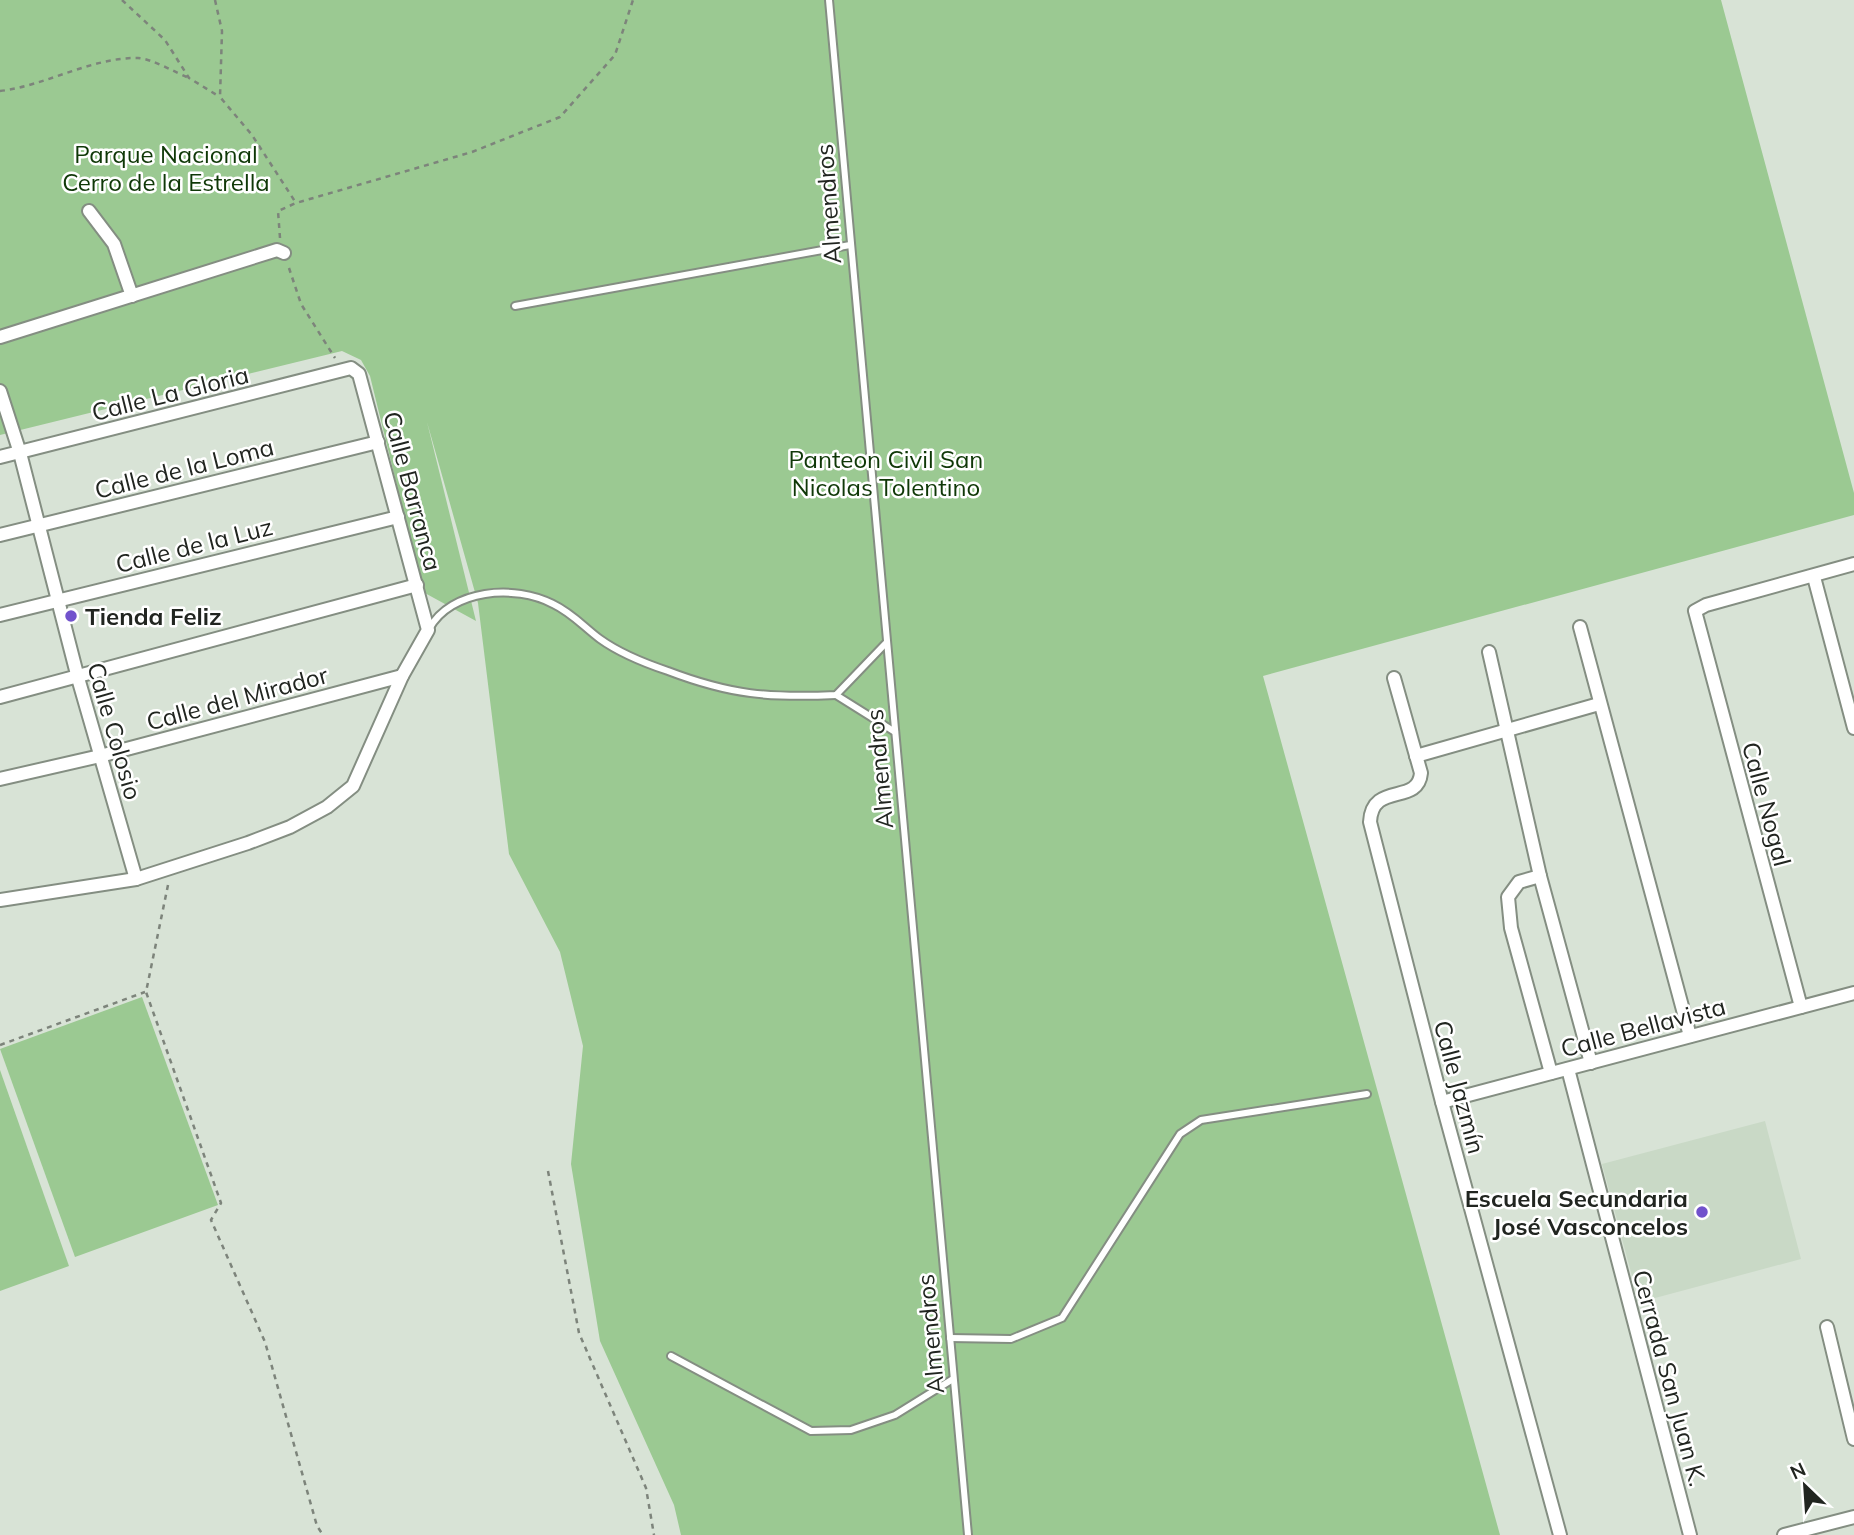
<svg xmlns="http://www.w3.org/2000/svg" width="1854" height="1535" font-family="Mulish,sans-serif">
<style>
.built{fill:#c9d9c6}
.green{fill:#9bc992}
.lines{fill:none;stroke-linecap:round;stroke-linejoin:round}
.service-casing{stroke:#848e82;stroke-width:10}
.minor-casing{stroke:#848e82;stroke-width:16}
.path{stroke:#7d847b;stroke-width:2.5;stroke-dasharray:5 5;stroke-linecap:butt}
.service{stroke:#fff;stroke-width:6}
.minor{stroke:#fff;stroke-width:12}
.poi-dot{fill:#7152cc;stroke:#fff;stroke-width:2.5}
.labels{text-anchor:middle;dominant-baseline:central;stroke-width:5;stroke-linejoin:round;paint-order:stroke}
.park-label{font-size:24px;fill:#0f3807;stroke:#fff}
.street-label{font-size:24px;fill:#212520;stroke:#fff}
.poi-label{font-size:24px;font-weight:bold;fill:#212520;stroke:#fff;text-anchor:start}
</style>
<rect width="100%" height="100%" fill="#d8e3d6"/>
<polygon class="built" points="1765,1121 1801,1259 1640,1302 1639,1280 1637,1275 1632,1276 1602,1164"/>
<g class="green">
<polygon points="0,0 1721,0 1854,493 1854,515 1263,676 1500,1535 681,1535 674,1505 600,1341 571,1164 583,1046 560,952 509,854 478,603 427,422 476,621 423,592 370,376 361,360 342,351 0,435"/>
<polygon points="142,997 218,1205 75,1257 0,1049"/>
<polygon points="0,1070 69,1266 0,1291"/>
</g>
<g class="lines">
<g class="service-casing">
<g id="service">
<polyline points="829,0 968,1535"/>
<polyline points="515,306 850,245"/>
<path d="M429,629c22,-40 86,-45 124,-25 19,9 31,23 47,35 18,13 47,25 68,32 63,24 101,27 168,24l49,-51"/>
<polyline points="836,695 895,732"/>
<polyline points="950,1338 1011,1339 1062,1318 1180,1134 1201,1120 1367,1094"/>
<polyline points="671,1356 811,1431 851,1430 895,1415 953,1379"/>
</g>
</g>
<g class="minor-casing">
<g id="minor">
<polyline points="89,211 114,244 132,296"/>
<polyline points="0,337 277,250 284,253"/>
<polyline points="0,391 20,453 78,678 136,879"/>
<polyline points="0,457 351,368 359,374 428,630 402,676 353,786 327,807 290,827 248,843 136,879 0,900"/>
<polyline points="0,535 378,442"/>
<polyline points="1814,577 1854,728"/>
<polyline points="0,615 398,517"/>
<polyline points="1580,627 1690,1036"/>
<polyline points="1489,652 1540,876 1591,1063"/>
<path d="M1394,678l27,95c-3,33 -49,8 -51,49l72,280 118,433"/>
<polyline points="0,697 417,585"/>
<polyline points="1416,756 1599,704"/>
<polyline points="0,779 100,756 402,676"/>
<polyline points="1540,876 1519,882 1508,897 1511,928 1551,1073"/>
<polyline points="1801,1007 1695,611 1706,605 1854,564"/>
<polyline points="1568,1069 1690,1535"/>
<polyline points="1442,1102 1854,993"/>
<polyline points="1827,1327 1854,1439"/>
<polyline points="1784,1535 1854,1517"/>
</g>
</g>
<g class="path">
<polyline points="122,0 165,40 189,78 220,97"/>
<polyline points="215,0 222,31 220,97 252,135 296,203"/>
<path d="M0,91c45,-5 92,-34 138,-33 15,1 36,14 51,20"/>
<polyline points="280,238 278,211 296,203 472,152 560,117 615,55 633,0"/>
<polyline points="289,268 301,304 335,358"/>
<polyline points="168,885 146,992 221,1203 211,1220 265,1342 317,1526 323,1535"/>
<polyline points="0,1045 145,992"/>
<polyline points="548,1171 579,1333 646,1488 654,1535"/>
</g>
<use href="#service" class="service"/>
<use href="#minor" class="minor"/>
</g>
<g class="poi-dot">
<circle cx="71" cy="616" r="7"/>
<circle cx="1702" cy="1212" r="7"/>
</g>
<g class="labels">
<g class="park-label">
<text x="166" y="154">Parque Nacional<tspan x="166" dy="28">Cerro de la Estrella</tspan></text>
<text x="886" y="459">Panteon Civil San<tspan x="886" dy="28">Nicolas Tolentino</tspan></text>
</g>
<g class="street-label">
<text transform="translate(828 204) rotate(-94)">Almendros</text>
<text transform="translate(170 393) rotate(-14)">Calle La Gloria</text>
<text transform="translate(184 468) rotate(-14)">Calle de la Loma</text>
<text transform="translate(413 491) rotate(75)">Calle Barranca</text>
<text transform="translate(194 545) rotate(-14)">Calle de la Luz</text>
<text transform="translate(237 698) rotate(-15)">Calle del Mirador</text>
<text transform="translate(115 731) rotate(74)">Calle Colosio</text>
<text transform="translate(879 769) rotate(-95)">Almendros</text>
<text transform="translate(1767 804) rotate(75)">Calle Nogal</text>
<text transform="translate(1643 1027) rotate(-15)">Calle Bellavista</text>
<text transform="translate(1460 1087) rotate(75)">Calle Jazmín</text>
<text transform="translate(930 1334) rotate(-95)">Almendros</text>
<text transform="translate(1670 1378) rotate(75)">Cerrada San Juan K.</text>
</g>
<g class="poi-label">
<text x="85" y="616">Tienda Feliz</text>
<text x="1688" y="1198" text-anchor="end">Escuela Secundaria<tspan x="1688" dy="28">José Vasconcelos</tspan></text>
</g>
</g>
<g transform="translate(1805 1486) rotate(335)" stroke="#ffffff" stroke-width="5" paint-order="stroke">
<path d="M0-5L12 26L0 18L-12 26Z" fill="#212520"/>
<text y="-10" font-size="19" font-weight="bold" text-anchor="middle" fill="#212520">N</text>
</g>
</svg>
